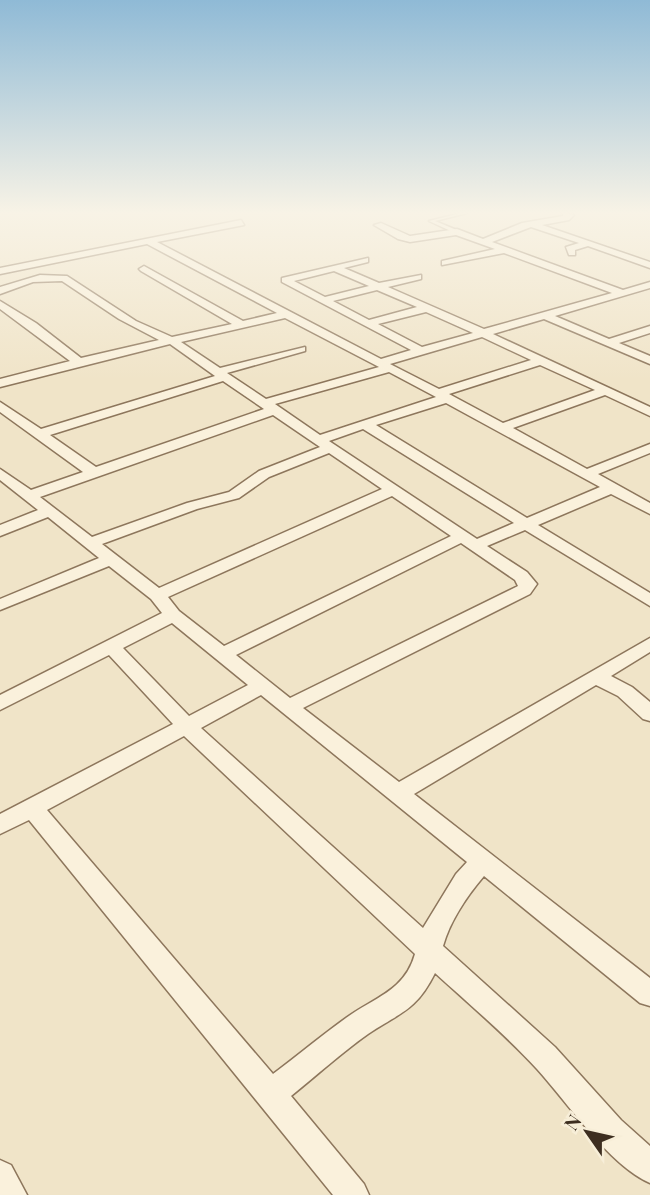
<svg xmlns="http://www.w3.org/2000/svg" width="650" height="1195" font-family="'Playfair Display',serif">
<style>
.lines{fill:none;stroke-linecap:round;stroke-linejoin:round}
.lane-casing{stroke:#8d765c;stroke-width:3}
.street-casing{stroke:#8d765c;stroke-width:3}
.lane{fill:#faf1dc;fill-rule:evenodd}
.street{fill:#faf1dc;fill-rule:evenodd}
</style>
<rect width="100%" height="100%" fill="#f0e4c8"/>
<g class="lines">
<g class="lane-casing">
<polygon id="lane" points="461,213 467,213 435,221 459,231 459,233 455,233 429,221"/>
</g>
<g class="street-casing">
<g id="street">
<path d="M563,213l11,2 -5,5 -27,5 108,37v6l-62,-22 -13,4v5h-6l-3,-8 13,-4 -48,-16 -39,15 131,48 27,-8v6l-95,28 54,23 41,-13v7l-31,10 31,13v8l-106,-45 -51,15 157,73v9l-45,-21 -92,33 74,41 63,-25v9l-52,21 52,29v11l-39,-20 -73,31 112,68v13l-125,-76 -38,16 40,26 10,12 -7,10 -227,114 96,74 251,-144v14l-39,24 21,11 18,15v19l-7,-2 -25,-23 -22,-11 -182,109 236,184v28l-10,-3 -156,-127c-17,20 -34,45 -41,70l112,101 66,73 29,26v37c-40,-17 -83,-81 -113,-114 -31,-34 -68,-65 -102,-96 -19,38 -34,39 -67,61 -27,19 -52,42 -77,62l73,88 5,11h-36l-304,-375 -29,14v-20l173,-90 -64,-69 -109,55v-15l162,-82 -11,-14 -42,-33 -109,44v-11l99,-41 -51,-41 -48,19v-11l38,-15 -38,-30v-11l31,21 52,-18 -83,-60v-10l41,27 174,-53 -45,-32 -170,43v-8l70,-18 -70,-52v-8l36,22 45,35 78,-18 -40,-21 -57,-38 -29,1 -33,12v-7l40,-12 27,1 69,45 36,16 60,-13 -91,-53 -2,-2 5,-3 99,55 34,-8 -130,-69 -147,30v-6l241,-48 3,5 -87,17 224,117 30,-9 -129,-68v-4l86,-20v4l-24,6 35,15 42,-8v4l-33,8 96,42 128,-36 -108,-40 -62,12v-4l53,-12 -39,-14 -46,7 -12,-3 -24,-14 7,-2 29,13 47,-7 26,10 39,-16 41,-7zM334,271l35,15 -44,11 -31,-16zM377,290l40,17 -48,13 -36,-19zM426,312l47,21 -51,14 -44,-23zM285,318l94,49 -113,32 -39,-26 78,-22v-4l-85,21 -39,-26zM482,337l49,23 -92,29 -49,-25zM540,365l55,25 -92,33 -54,-29zM389,372l47,25 -116,38 -45,-31zM223,381l41,28 -168,58 -46,-32zM446,403l154,84 -73,31 -151,-93zM273,415l47,32 -61,24 -30,21 -42,11 -95,34 -52,-40zM363,429l151,94 -37,16 -148,-98zM329,453l53,36 -223,99 -57,-44 95,-35 42,-11 30,-21zM392,496l59,40 -227,110 -45,-35 -11,-14zM461,543l54,37 3,6 -228,112 -54,-43zM172,623l76,62 -59,31 -66,-68zM261,695l206,167 -11,12 -33,54 -222,-200zM184,736l231,218c-10,37 -42,44 -69,64 -25,18 -49,38 -73,56l-226,-264z"/>
<polygon points="0,1160 11,1165 27,1195 0,1195"/>
</g>
</g>
<use href="#lane" class="lane"/>
<use href="#street" class="street"/>
</g>
<linearGradient id="sky" x2="0" y2="1"><stop stop-color="#8fbad6"/><stop offset="0.56" stop-color="#f8f3e6"/><stop offset="1" stop-color="#f8f3e6" stop-opacity="0"/></linearGradient>
<rect width="650" height="380" fill="url(#sky)"/>
<g transform="translate(587 1132) rotate(304)" stroke="#f7eed8" stroke-width="5" paint-order="stroke">
<path d="M0-5L12 26L0 18L-12 26Z" fill="#3d2e20"/>
<text y="-10" font-size="19" font-weight="bold" text-anchor="middle" fill="#3d2e20">N</text>
</g>
</svg>
